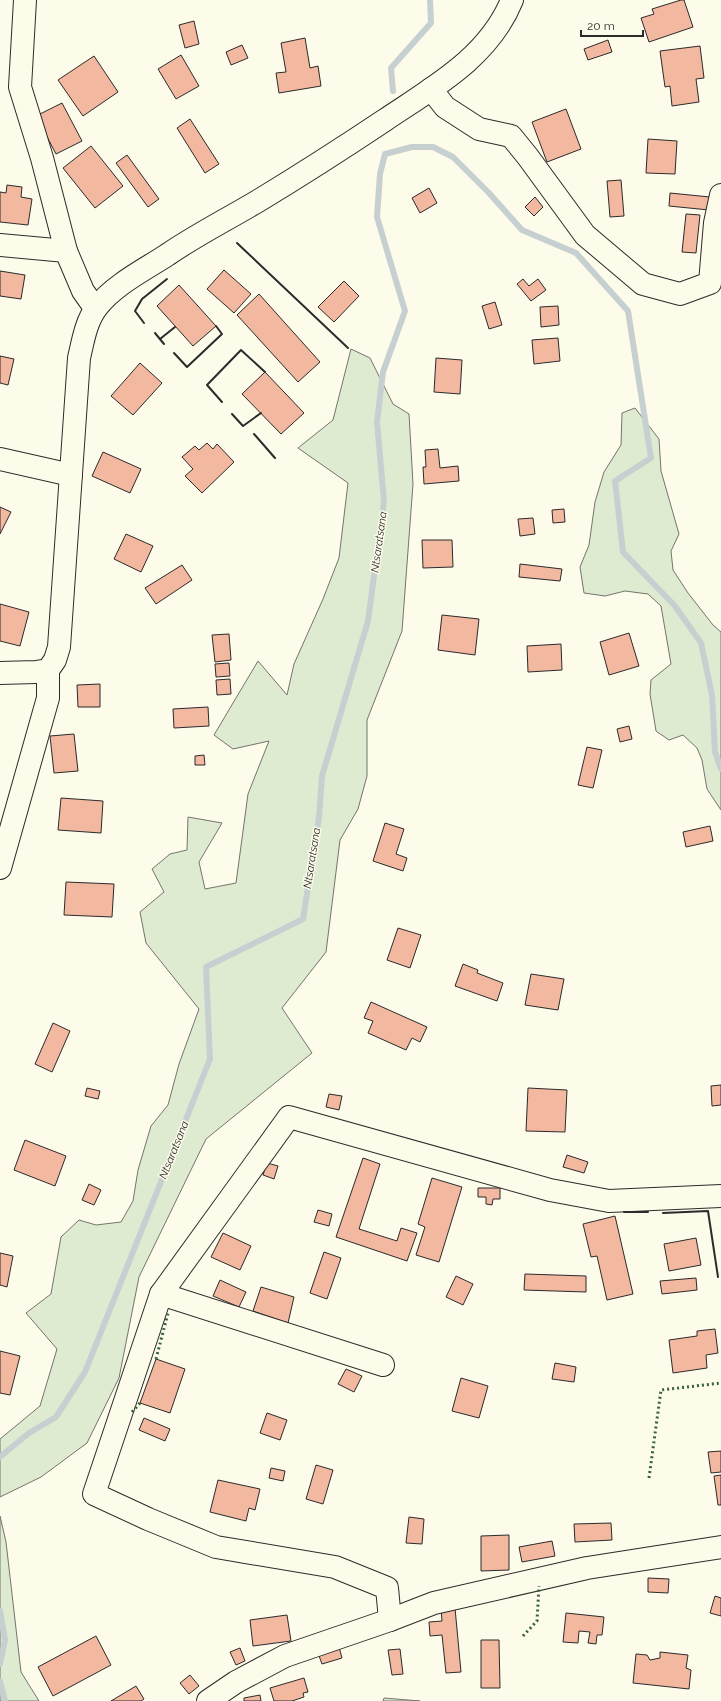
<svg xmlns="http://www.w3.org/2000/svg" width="721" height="1701" font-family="Raleway,sans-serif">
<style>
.green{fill:#deebd1;stroke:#74746e}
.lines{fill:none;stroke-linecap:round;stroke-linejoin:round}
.stream{stroke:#c7d0d0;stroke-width:6}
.building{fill:#f2b8a0;stroke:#2b2b2b}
.minor-casing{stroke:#2b2b2b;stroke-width:24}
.minor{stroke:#fdfbea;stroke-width:22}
.hedge{stroke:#34623c;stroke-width:3;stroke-dasharray:2 3;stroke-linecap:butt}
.wall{stroke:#2b2b2b;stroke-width:2}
.labels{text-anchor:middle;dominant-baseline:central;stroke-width:3;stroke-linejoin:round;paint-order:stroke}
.water-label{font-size:11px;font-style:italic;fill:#2b2b2b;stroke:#fdfbea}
</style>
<rect width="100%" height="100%" fill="#fdfbea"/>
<g class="green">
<polygon points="351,349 370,358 393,404 409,414 413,484 402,631 367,720 367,776 358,809 340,840 326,952 282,1008 312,1053 206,1139 139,1277 119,1378 87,1443 41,1477 0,1497 0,1439 40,1406 57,1349 26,1313 51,1294 61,1237 79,1220 96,1225 121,1222 133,1201 138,1170 151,1126 168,1105 179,1064 199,1009 146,943 140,912 164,892 152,869 170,854 187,850 188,817 222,823 199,862 205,889 236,883 248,794 269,741 233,749 214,735 258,661 287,695 294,664 323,599 339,558 348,483 298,448 333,420"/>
<polygon points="635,408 659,439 661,471 679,534 671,551 673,570 688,593 713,625 721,632 721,810 707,789 702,760 697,748 683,735 669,740 656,731 650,694 651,680 671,664 661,606 648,594 625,591 605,596 584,593 580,567 589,545 595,502 604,472 621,445 622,413"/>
<polygon points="0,1516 6,1542 21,1672 39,1701 0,1701"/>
<polygon points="384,1698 420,1701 383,1701"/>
</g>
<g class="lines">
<g class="stream">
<polyline points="393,91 391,68 431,23 430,0"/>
<polyline points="0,1457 29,1433 56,1417 85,1372 210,1059 206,967 303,919 319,817 322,776 368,621 384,501 377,422 383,372 405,311 377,217 380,174 385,154 412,147 433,147 453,157 489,193 522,230 576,253 628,311 651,458 615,481 623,552 675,606 701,643 712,695 715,752 721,769"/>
<polyline points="0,1611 5,1640 0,1664"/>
<polyline points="0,1681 5,1701"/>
</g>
</g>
<g class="building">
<polygon points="681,0 684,0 693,27 649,42 641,18 654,14 652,9"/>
<polygon points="194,21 199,44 185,48 179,25"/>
<polygon points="305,38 310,68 318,66 321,86 279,93 276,73 286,72 281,43"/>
<polygon points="608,40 612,52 588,60 584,49"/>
<polygon points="242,45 248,58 231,65 226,52"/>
<polygon points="700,46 704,78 696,79 699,102 672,106 670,86 665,87 660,51"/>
<polygon points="181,55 199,86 176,99 158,69"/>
<polygon points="94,56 118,92 83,116 58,80"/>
<polygon points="62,103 82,141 56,154 36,116"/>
<polygon points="566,109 581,149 547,162 532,122"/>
<polygon points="190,119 219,164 205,173 177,128"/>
<polygon points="648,139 677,141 675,174 646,173"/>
<polygon points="91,146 123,186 95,208 63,168"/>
<polygon points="127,155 159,199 148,207 116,163"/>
<polygon points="621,180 624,216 610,217 607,181"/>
<polygon points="7,185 22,187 21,197 32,199 28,225 0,222 0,192 6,193"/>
<polygon points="429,188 437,203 420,213 412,198"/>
<polygon points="670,193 710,197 709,210 669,206"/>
<polygon points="535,197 543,207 534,216 525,207"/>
<polygon points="686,214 700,215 696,253 682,252"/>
<polygon points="224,270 251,294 234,313 207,289"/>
<polygon points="0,271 25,275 21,299 0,296"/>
<polygon points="523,279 529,286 538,279 546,290 531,301 517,284"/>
<polygon points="344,281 359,296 334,322 318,307"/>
<polygon points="179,285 216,326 193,346 157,306"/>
<polygon points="259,294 320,362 298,382 237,315"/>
<polygon points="495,302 502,325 489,329 482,306"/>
<polygon points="558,306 559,325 541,327 540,307"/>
<polygon points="558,338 560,361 534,364 532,340"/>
<polygon points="0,356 14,359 8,385 0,383"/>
<polygon points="436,358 462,360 460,394 434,392"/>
<polygon points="140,363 162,383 133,415 111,396"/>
<polygon points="265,372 304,413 281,434 242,394"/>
<polygon points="207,443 213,449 217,444 234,462 202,493 185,476 193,469 182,457 195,446 199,450"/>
<polygon points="438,449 440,468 458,466 459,481 424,484 423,467 426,467 425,450"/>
<polygon points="103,452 141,469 130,493 92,476"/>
<polygon points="0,507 11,512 0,534"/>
<polygon points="564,509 565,522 553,523 552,510"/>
<polygon points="533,518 535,534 520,536 518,519"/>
<polygon points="126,534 153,546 141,572 114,559"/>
<polygon points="422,540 452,540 453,567 423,568"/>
<polygon points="520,564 562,569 560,581 519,577"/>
<polygon points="182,565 192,580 156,604 145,588"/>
<polygon points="0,604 29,612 20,646 0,641"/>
<polygon points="442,615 479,619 475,655 438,650"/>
<polygon points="629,633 639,666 609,675 600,642"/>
<polygon points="229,634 231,660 215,662 212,635"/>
<polygon points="561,644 562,670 528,672 527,646"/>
<polygon points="229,663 230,676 216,677 215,664"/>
<polygon points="230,679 231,694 217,695 216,680"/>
<polygon points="100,684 100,707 78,707 77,685"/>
<polygon points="208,707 209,726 174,728 173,709"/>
<polygon points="629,726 632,739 620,742 617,729"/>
<polygon points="74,734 78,771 54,773 50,736"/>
<polygon points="587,747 602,750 593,788 578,785"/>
<polygon points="204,755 205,765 195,765 195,756"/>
<polygon points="61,798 103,801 101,833 58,830"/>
<polygon points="385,823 404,829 396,854 407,858 403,871 373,861"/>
<polygon points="710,826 713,841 686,847 683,832"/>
<polygon points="66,882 114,884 112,917 64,915"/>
<polygon points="398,928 421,935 410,968 387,960"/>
<polygon points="463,964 478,970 477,973 503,983 497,1001 455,986"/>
<polygon points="531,974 564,979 558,1010 525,1005"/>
<polygon points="371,1002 427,1027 420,1042 412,1038 406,1050 368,1033 373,1021 364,1018"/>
<polygon points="53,1023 70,1031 52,1072 35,1064"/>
<polygon points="721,1085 721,1105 712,1106 711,1086"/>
<polygon points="87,1088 100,1091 98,1099 85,1096"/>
<polygon points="528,1088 567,1090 565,1132 526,1131"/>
<polygon points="329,1094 342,1096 339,1110 326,1107"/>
<polygon points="25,1140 66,1156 55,1186 14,1170"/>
<polygon points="567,1155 588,1162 584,1173 563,1167"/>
<polygon points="363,1158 380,1164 359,1229 397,1241 401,1228 417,1233 407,1261 336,1237"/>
<polygon points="267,1163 278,1166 274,1179 263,1175"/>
<polygon points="432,1178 462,1187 439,1262 416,1255 425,1227 418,1224"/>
<polygon points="89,1184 101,1190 94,1205 82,1200"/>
<polygon points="478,1188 500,1188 500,1199 493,1199 492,1205 486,1204 486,1197 478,1197"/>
<polygon points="318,1210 332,1214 329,1226 314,1222"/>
<polygon points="615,1216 633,1294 607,1300 597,1256 591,1257 583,1224"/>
<polygon points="223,1233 251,1246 240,1270 211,1257"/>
<polygon points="696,1238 701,1265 669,1271 664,1244"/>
<polygon points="324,1252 341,1258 327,1299 310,1293"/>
<polygon points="0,1253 13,1256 7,1287 0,1285"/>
<polygon points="525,1274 586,1276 586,1292 524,1290"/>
<polygon points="456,1276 473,1284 463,1305 446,1297"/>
<polygon points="696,1278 697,1290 662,1294 660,1281"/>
<polygon points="220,1280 246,1292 239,1307 213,1296"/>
<polygon points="261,1287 294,1297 288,1323 253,1311"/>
<polygon points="715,1329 718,1353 706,1355 707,1368 673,1373 669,1340 697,1336 697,1331"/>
<polygon points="0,1351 20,1356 10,1395 0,1393"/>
<polygon points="156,1359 185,1369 170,1413 140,1403"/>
<polygon points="555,1363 576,1367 574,1382 552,1379"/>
<polygon points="346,1369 362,1376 354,1392 338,1384"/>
<polygon points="461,1378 488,1386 479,1418 452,1411"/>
<polygon points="267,1413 287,1420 280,1440 260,1433"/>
<polygon points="144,1418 170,1429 165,1441 139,1430"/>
<polygon points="721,1451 721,1472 711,1473 708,1452"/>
<polygon points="316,1465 333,1470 323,1504 306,1499"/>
<polygon points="271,1468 285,1471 283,1481 269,1478"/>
<polygon points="721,1475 721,1505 718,1505 714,1476"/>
<polygon points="218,1480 260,1489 255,1510 249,1508 246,1521 210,1512"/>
<polygon points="409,1517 424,1519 422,1544 406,1543"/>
<polygon points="611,1523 612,1540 575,1542 574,1524"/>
<polygon points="509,1535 509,1570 481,1571 481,1536"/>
<polygon points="552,1541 555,1556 522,1562 519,1547"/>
<polygon points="648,1578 669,1579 668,1593 648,1592"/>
<polygon points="715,1596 721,1598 721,1616 710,1613"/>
<polygon points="455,1608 461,1672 446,1673 442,1635 430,1636 429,1622 442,1621 441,1609"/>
<polygon points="566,1613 604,1617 602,1635 597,1635 596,1644 588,1643 590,1632 579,1631 578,1643 563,1642"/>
<polygon points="287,1615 291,1641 253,1646 250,1620"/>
<polygon points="96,1636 111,1665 53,1696 38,1667"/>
<polygon points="481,1640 499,1640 500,1688 481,1688"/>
<polygon points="339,1647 342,1658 322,1664 318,1653"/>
<polygon points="240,1648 245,1661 236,1665 230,1652"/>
<polygon points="400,1649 403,1674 392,1675 388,1650"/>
<polygon points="660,1652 688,1655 686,1668 691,1670 689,1689 633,1683 636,1654 647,1655 650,1660 660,1658"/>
<polygon points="190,1675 199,1686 189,1694 180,1683"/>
<polygon points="304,1678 308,1692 303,1693 304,1697 292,1701 274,1701 270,1688"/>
<polygon points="136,1686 144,1699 141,1701 111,1701"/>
<polygon points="260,1695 261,1701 244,1701 244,1698"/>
</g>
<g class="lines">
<g class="minor-casing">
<g id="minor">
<polyline points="25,0 20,87 42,158 66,251 83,291 95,308"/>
<polyline points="431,89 445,107 479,129 511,136 528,157 585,235 643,284 680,294 710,283 715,223 721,195"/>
<polyline points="0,245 66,251"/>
<polyline points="0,459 71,475"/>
<path d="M0,673l36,-1 12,-2 7,-10 4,-13 20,-289c4,-17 7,-37 18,-51 17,-22 47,-37 70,-52 29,-20 61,-36 91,-54 43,-26 85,-53 127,-81 49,-33 104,-63 127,-120"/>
<polyline points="0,868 48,698 48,670"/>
<polyline points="161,1294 383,1365"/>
<polyline points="390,1620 387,1588 335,1567 216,1547 148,1519 94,1494 161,1294 289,1117 550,1190 609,1201 721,1196"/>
<polyline points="208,1701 236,1682 285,1656 390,1620 434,1603 587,1568 721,1547"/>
</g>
</g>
<use href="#minor" class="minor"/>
<g class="hedge">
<polyline points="156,1359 168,1313"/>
<polyline points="132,1412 140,1403"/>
<polyline points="649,1478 661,1390 721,1383"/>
<polyline points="523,1636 537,1621 539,1586"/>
</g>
<g class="wall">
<polyline points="237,243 348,348"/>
<polyline points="144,323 135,311 142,299 167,279"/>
<polyline points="155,333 164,344"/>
<polyline points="160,339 175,327"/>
<polyline points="174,353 187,367 222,334 216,326"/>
<polyline points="222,402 207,385 241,350 265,372"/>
<polyline points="232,414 243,426 261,413"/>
<polyline points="254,434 275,458"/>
<polyline points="624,1212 648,1212"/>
<polyline points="663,1213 708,1211 718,1277"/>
</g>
</g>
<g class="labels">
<g class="water-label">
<text transform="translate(379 542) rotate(-82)">Ntsaratsana</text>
<text transform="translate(312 858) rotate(-81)">Ntsaratsana</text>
<text transform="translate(174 1150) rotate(-68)">Ntsaratsana</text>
</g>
</g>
<path d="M581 30v6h62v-6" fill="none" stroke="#2b2b2b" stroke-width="2"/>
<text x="587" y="30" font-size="12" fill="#2b2b2b" stroke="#fdfbea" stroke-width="3" paint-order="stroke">20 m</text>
</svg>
